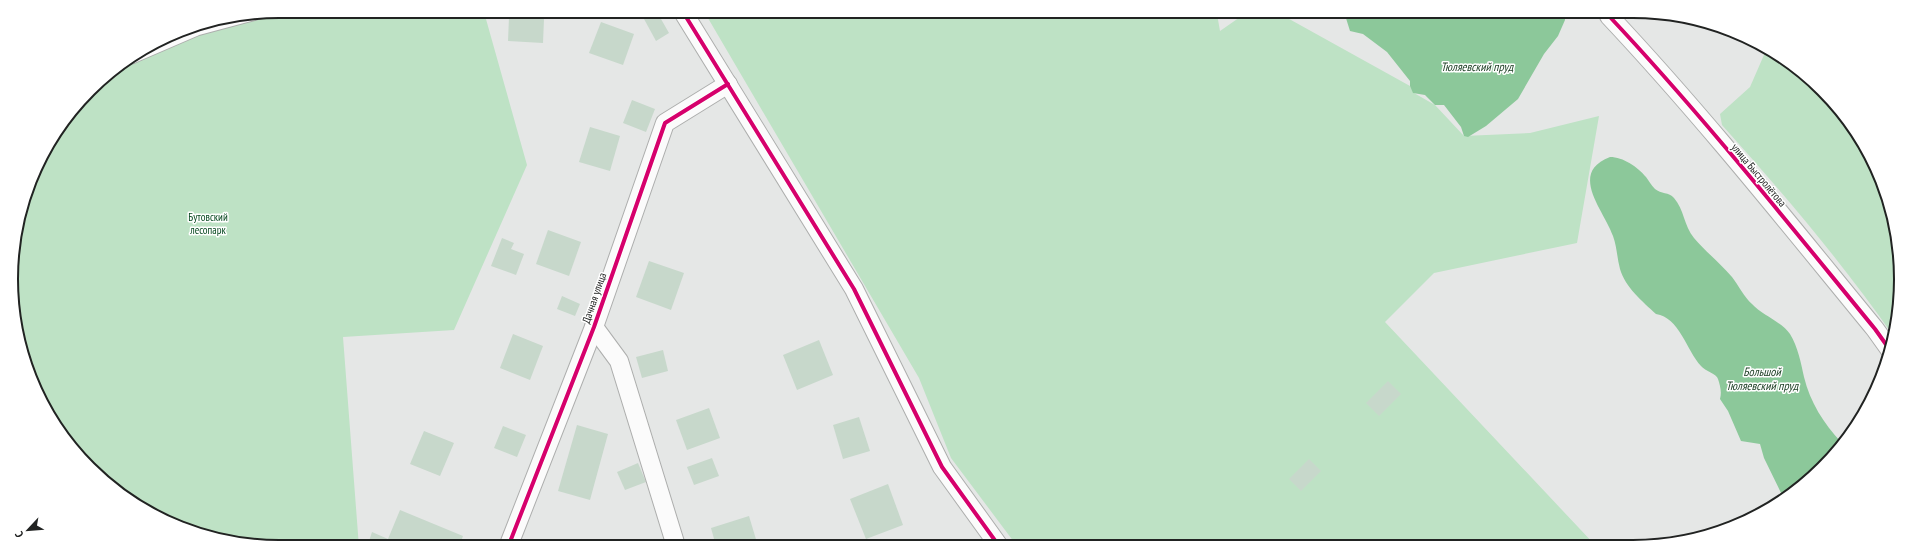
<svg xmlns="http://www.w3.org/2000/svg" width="1912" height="558" font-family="'PT Sans Narrow',sans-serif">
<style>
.green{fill:#bee2c5}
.water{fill:#8cc89a}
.building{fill:#c7d8cb}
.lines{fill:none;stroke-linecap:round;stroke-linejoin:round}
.service-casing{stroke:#adaead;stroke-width:11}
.minor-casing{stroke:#adaead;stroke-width:20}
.service{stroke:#fbfbfb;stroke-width:9}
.minor{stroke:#fbfbfb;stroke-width:18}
.cycleway-casing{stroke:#fff;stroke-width:6}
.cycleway{stroke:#d6006c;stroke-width:4}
.labels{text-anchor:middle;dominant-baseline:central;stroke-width:3;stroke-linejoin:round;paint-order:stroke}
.street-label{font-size:11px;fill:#212322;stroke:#fff}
.park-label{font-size:11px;fill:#05471e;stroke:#fff}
.water-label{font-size:12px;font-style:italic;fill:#1a3d22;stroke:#fff}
.rim{fill:none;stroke:#212322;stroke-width:2}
</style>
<rect width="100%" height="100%" fill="#e5e7e6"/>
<g class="green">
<polygon points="279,11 484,12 527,165 454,330 343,337 359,547 279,547 227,542 145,511 102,480 67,442 39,398 20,349 12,261 20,209 39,160 67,116 102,78 177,31 227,16"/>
<polygon points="705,13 1217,14 1220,31 1243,15 1282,15 1410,86 1414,93 1435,105 1464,136 1530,133 1599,116 1577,243 1434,273 1385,322 1595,545 1017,546 951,458 919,378"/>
<path d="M1767,48c89,47 141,154 132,253 -1,11 -1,24 -5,36 -52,-75 -112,-145 -172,-212l-2,-11 30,-27z"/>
</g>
<g class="water">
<polygon points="1345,15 1565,16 1565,20 1558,36 1544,54 1518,99 1486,126 1468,137 1464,136 1461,127 1444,105 1435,105 1425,95 1413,93 1410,86 1410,81 1387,52 1363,34 1350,31"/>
<path d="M1610,157c13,0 28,10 36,20 3,4 5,8 9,12 6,5 14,3 19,9 10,11 10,28 20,40 12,14 26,25 38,39 7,9 12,20 20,27 10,11 30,18 38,30 8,13 11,29 14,43 6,25 20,47 37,65l-19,27 -39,28 -19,-39 -4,-14 -19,-3 -13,-30 -8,-12c2,-7 0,-14 -2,-20 -1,-5 -13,-8 -17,-13 -14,-15 -22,-49 -45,-52 -13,-12 -31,-27 -36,-45 -3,-11 -3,-22 -7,-33 -9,-26 -45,-63 -3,-79z"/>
</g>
<g class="building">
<polygon points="657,12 669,33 656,41 644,19"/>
<polygon points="509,17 544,19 543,43 508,41"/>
<polygon points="601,22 634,34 623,65 589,53"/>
<polygon points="632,100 655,109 646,132 623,123"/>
<polygon points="590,127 620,136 610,171 579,162"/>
<polygon points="548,230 581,242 569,276 536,264"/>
<polygon points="502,238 514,243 511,249 524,254 516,275 491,266"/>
<polygon points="649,261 684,273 671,310 636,297"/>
<polygon points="562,296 580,304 575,316 557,309"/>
<polygon points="513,334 543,346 530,380 500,368"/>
<polygon points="819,340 833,375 797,390 783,355"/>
<polygon points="663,350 668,371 642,378 636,357"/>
<polygon points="1388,381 1401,394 1379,416 1366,403"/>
<polygon points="709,408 720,438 687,450 676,420"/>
<polygon points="859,417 870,451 843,459 833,425"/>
<polygon points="577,425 608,434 590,500 558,491"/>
<polygon points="503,426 526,435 517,457 494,448"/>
<polygon points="424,431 454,443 440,476 410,464"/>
<polygon points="712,458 719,476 694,485 687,467"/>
<polygon points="1309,459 1321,471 1301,491 1289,479"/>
<polygon points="638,463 646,482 625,490 617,472"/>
<polygon points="888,484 903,525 866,539 850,499"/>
<polygon points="400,510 463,536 459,547 367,547 372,532 388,539"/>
<polygon points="749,516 758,546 716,546 711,528"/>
</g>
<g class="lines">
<g class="service-casing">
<polyline id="service" points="132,59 197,31 267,12"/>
</g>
<g class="minor-casing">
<g id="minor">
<polyline points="683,12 854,289 942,467 999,546"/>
<path d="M1609,16c94,100 179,207 266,313l15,21"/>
<polyline points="594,327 619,361 676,546"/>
<polyline points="508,547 594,327 665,123 728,84"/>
</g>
</g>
<use href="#service" class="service"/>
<use href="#minor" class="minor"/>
<g class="cycleway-casing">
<g id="cycleway">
<polyline points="683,12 854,289 942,467 999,546"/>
<path d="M1609,16c94,100 179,207 266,313l15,21"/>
<polyline points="508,547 594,327 665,123 728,84"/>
</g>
</g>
<use href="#cycleway" class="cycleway"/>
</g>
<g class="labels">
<g class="street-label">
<text transform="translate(1759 175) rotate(50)">улица Быстролётова</text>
<text transform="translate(594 298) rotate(-71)">Дачная улица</text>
</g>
<g class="park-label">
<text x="208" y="217">Бутовский<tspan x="208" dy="13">лесопарк</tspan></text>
</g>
<g class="water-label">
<text x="1477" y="66">Тюляевский пруд</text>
<text x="1762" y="371">Большой<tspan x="1762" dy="14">Тюляевский пруд</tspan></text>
</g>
</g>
<path d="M0 0H1912V558H0ZM279 18H1633A261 261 0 0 1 1894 279V279A261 261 0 0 1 1633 540H279A261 261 0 0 1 18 279V279A261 261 0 0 1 279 18Z" fill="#fff" fill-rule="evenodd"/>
<path class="rim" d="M279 18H1633A261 261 0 0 1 1894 279V279A261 261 0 0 1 1633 540H279A261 261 0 0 1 18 279V279A261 261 0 0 1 279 18Z"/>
<g transform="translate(28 530) rotate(244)" stroke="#ffffff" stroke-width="3" paint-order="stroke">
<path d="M0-3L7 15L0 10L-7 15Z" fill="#212322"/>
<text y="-6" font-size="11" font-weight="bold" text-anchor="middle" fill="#212322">С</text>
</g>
</svg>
